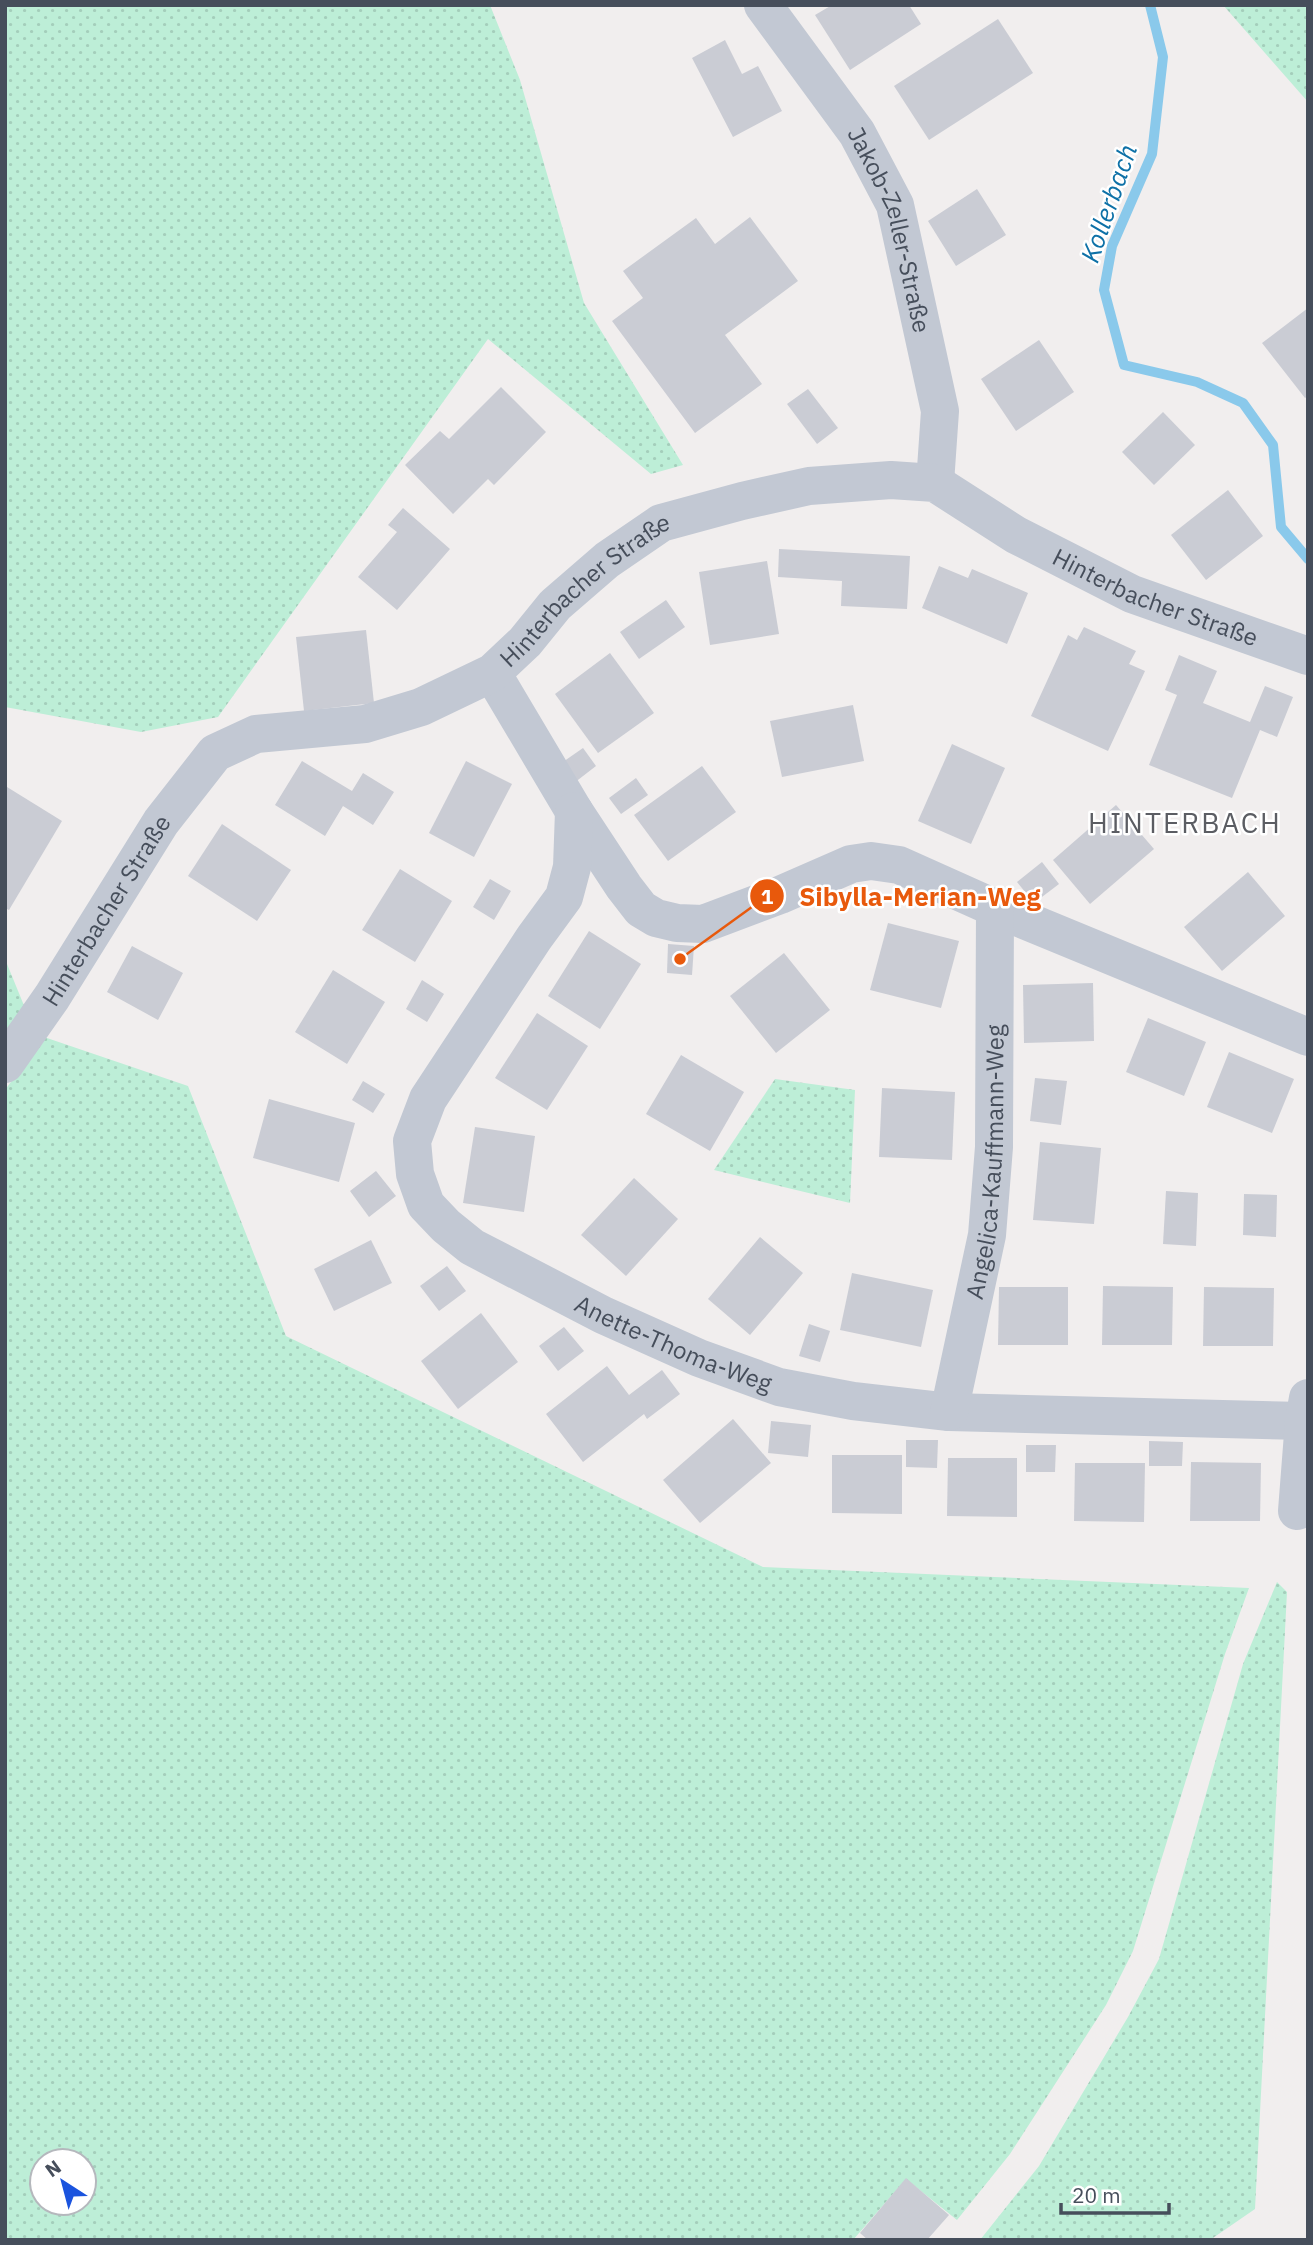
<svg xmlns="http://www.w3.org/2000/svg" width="1313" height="2245" font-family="'IBM Plex Sans',sans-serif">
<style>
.grass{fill:url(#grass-dots);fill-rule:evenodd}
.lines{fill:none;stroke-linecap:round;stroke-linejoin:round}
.stream{stroke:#8ac9eb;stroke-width:10}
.building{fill:#caccd4}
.street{stroke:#c2c8d3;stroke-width:38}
.labels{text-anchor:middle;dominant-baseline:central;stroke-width:5;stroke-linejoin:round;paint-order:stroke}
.street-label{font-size:24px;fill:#464e5b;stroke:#fff}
.water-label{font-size:26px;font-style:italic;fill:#0e71a7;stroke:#fff}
.quarter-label{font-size:28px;letter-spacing:2px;fill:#5b5d63;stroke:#fff}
.leader{fill:none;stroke:#e8590c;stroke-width:2.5}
.callout-dot{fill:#e8590c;stroke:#fff;stroke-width:2.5}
.mark-label{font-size:21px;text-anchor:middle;font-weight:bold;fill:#fff}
.callout-label{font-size:26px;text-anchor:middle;font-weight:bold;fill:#e8590c;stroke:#fff;stroke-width:5;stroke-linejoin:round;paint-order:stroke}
</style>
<defs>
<pattern id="grass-dots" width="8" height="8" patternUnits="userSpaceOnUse" patternTransform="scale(1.75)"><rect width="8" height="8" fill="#bdeed7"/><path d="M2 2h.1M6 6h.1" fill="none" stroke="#a4cebb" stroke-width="1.8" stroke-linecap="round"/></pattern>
</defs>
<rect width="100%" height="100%" fill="#f1eeee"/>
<g class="grass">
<polygon points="5,5 490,5 520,80 584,303 683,465 651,474 488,339 218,717 141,732 5,707"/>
<polygon points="1223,5 1308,5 1308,102"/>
<polygon points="5,959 25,1008 5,1036"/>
<path d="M44,1037l144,49 98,250 477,231 486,21 -24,66 -92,297 -27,54 -96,149 -53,66 -51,-41 -53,61h-848v-1150zM42,2161h42v42h-42z"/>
<polygon points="775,1079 855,1090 850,1203 714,1170"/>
<polygon points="1277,1582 1287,1592 1255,2209 1210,2240 980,2240 1039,2166 1128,2017 1159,1959 1243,1664"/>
</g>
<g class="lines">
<polyline class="stream" points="1150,5 1163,57 1152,154 1112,246 1104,290 1124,365 1197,382 1243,403 1273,445 1281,527 1308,559"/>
</g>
<g class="building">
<polygon points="832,5 909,5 921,24 850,70 815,15"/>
<polygon points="998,19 1033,73 929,140 894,86"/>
<polygon points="725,40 742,74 758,66 782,111 733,137 692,58"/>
<polygon points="977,189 1006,235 956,266 928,221"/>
<polygon points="750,217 798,281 725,335 762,384 695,433 612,321 643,298 623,271 696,218 715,244"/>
<polygon points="1308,308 1308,396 1305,398 1262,343"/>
<polygon points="1039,340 1074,392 1016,431 981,379"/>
<polygon points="501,387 546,432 494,485 488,479 453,514 405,465 440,431 449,439"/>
<polygon points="808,389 838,428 817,444 787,404"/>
<polygon points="1163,412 1195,445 1154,485 1122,452"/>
<polygon points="1228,490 1263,536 1206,580 1171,535"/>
<polygon points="403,508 450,549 397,610 358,577 397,532 388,525"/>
<polygon points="779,549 910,556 907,609 841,606 842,581 778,577"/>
<polygon points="767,561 779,634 710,645 699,572"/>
<polygon points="939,566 968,578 972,569 1028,593 1007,644 922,608"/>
<polygon points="666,600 685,627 639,659 620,632"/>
<polygon points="1084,627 1136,651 1129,664 1145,671 1108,751 1031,716 1068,635 1077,640"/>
<polygon points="366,630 374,703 304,711 296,637"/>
<polygon points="610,653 654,713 598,753 555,694"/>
<polygon points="1179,655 1217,671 1203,703 1250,722 1265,686 1293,697 1277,737 1260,730 1232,798 1149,765 1177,695 1165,690"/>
<polygon points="853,705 864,761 782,777 770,721"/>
<polygon points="952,744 1005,768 971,844 918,821"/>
<polygon points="583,748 596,766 574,783 560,764"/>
<polygon points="302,761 352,791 363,773 394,792 373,825 343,806 325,836 275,805"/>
<polygon points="466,761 512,784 474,857 429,833"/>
<polygon points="702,766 736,812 668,861 634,815"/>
<polygon points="636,778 648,795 621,814 609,798"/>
<polygon points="7,787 62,821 9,910 5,908"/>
<polygon points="1116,805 1154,849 1090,904 1053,860"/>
<polygon points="222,824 291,870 257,921 188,876"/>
<polygon points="1042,862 1059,884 1034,903 1017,882"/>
<polygon points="400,869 452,901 415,962 362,930"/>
<polygon points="1248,872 1285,916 1222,971 1184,927"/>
<polygon points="490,879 511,891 494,920 473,907"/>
<polygon points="888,923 959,941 941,1008 870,990"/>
<polygon points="589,931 641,964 600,1029 548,996"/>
<polygon points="668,944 694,946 692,975 667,973"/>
<polygon points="132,946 183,973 158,1020 107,992"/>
<polygon points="784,953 830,1010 776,1053 730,996"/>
<polygon points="333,970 385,1002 347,1064 295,1032"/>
<polygon points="422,980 444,994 427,1022 406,1009"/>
<polygon points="1093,983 1094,1041 1024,1043 1023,985"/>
<polygon points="537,1013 588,1046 547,1110 495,1078"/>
<polygon points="1148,1018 1206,1042 1184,1096 1126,1072"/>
<polygon points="1229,1052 1294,1079 1272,1133 1207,1107"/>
<polygon points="681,1055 744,1092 710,1151 646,1114"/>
<polygon points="1035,1078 1067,1081 1061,1125 1030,1121"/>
<polygon points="363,1081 385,1094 373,1113 352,1100"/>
<polygon points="882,1088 955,1092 952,1160 879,1157"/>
<polygon points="269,1099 355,1123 339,1182 253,1158"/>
<polygon points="475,1127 535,1136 524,1212 463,1203"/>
<polygon points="1040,1142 1101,1148 1094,1224 1033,1220"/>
<polygon points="376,1171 396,1196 369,1217 350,1191"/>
<polygon points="634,1178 678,1219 626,1276 581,1235"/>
<polygon points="1166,1191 1198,1193 1196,1246 1163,1244"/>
<polygon points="1244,1194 1277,1195 1276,1237 1243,1235"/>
<polygon points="760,1237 803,1273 750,1335 708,1299"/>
<polygon points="371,1240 392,1283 334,1311 314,1269"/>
<polygon points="447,1266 466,1291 439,1311 420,1286"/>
<polygon points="852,1273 933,1290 921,1347 840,1330"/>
<polygon points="1103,1286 1173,1287 1172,1345 1102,1345"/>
<polygon points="999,1287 1068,1287 1068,1345 998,1345"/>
<polygon points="1204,1287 1274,1288 1273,1346 1203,1346"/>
<polygon points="481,1313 518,1362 458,1409 421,1361"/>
<polygon points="809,1324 830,1331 820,1362 799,1356"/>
<polygon points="564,1327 584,1351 558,1371 539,1346"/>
<polygon points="607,1366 629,1395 662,1370 680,1394 647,1419 644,1414 583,1462 546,1414"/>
<polygon points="733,1419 771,1463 700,1523 663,1480"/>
<polygon points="771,1421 811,1425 808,1457 768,1453"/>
<polygon points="906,1440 938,1440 937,1468 906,1467"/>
<polygon points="1149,1441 1183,1442 1182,1466 1149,1466"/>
<polygon points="1026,1445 1056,1445 1055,1472 1026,1472"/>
<polygon points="832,1455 902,1455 902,1514 832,1513"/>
<polygon points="948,1458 1017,1458 1017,1517 947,1516"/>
<polygon points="1191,1462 1261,1463 1260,1521 1190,1521"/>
<polygon points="1075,1463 1145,1463 1144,1522 1074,1521"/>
<polygon points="906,2178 949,2215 927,2240 868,2240 860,2233"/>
</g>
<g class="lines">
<g class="street">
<path id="s1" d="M763,5l94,128 38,72 45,206 -5,72"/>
<polyline points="492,673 574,811 624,887 641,909 656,918 677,923 703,924 780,895 851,864 871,861 899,865 995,908 1308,1037"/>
<path id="s2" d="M574,811l-2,56 -8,30 -30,41 -106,161 -16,42 3,33 11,31 20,21 26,21 131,68 96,43 80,29 74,14 96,11 355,9"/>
<path id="s3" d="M5,1064l47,-67 109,-175 54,-69 41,-19 109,-10 56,-17 71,-34 33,-31 30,-37 52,-45 54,-37 81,-22 67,-15 82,-6 44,3 81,52 116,59 176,62"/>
<path id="s4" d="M949,1412l38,-177 7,-88 1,-239"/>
<polyline points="1297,1511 1304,1421 1308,1398"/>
</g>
</g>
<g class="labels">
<g class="street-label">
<text stroke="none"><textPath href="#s1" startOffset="262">Jakob-Zeller-Straße</textPath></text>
<text stroke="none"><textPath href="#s3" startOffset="793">Hinterbacher Straße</textPath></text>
<text stroke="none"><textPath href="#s3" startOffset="1423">Hinterbacher Straße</textPath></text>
<text stroke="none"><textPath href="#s3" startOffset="184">Hinterbacher Straße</textPath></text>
<text stroke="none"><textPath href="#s4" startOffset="254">Angelica-Kauffmann-Weg</textPath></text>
<text stroke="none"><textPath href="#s2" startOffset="728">Anette-Thoma-Weg</textPath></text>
</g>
<g class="water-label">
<text transform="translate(1108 203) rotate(-71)">Kollerbach</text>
</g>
<g class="quarter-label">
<text x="1185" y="822">HINTERBACH</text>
</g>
</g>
<path class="leader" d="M680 959L767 896"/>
<g class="callout-dot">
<circle cx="680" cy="959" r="7"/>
<circle cx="767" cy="896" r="18"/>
</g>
<g class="mark-label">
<text x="767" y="904">1</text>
</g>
<g class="callout-label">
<text x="920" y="906">Sibylla-Merian-Weg</text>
</g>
<rect width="1313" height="2245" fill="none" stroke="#464e5b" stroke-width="14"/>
<g transform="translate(63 2182) rotate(324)"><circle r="33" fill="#ffffff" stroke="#b5b8bd" stroke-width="2"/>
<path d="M0-5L12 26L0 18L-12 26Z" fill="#1b54de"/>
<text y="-10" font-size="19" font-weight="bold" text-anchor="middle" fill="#464e5b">N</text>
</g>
<path d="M1061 2203v10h108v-10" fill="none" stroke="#464e5b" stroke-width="3.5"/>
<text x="1072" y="2203" font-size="21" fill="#464e5b" stroke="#ffffff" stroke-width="5" paint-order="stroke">20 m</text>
</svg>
